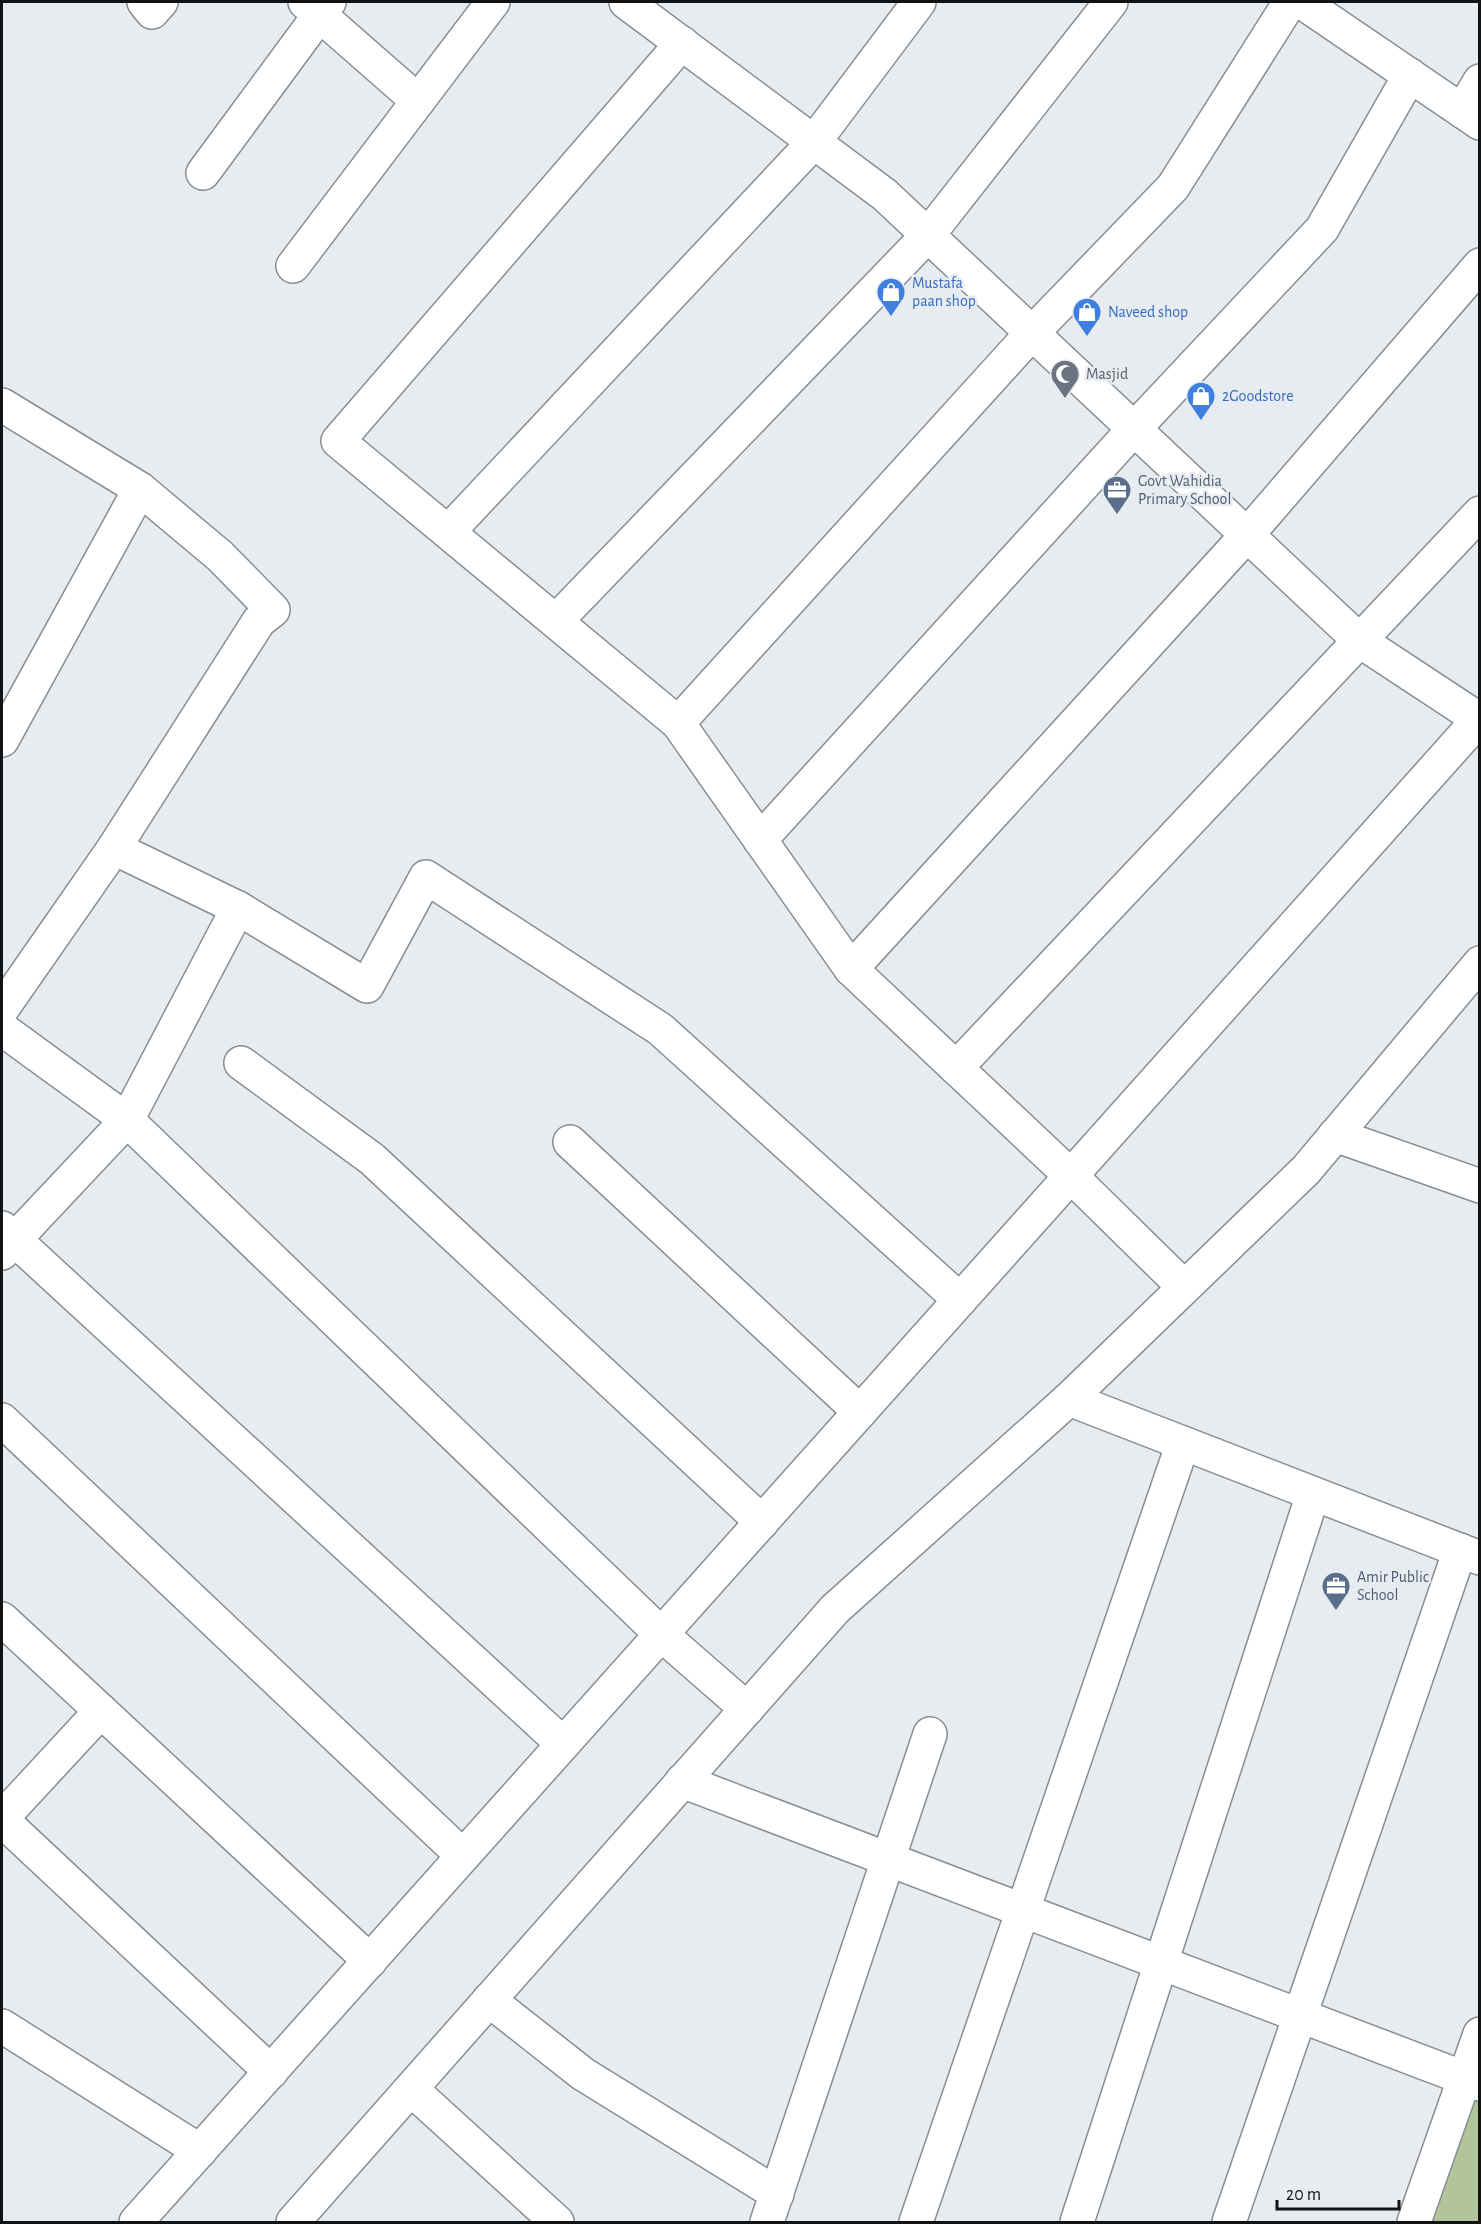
<svg xmlns="http://www.w3.org/2000/svg" width="1481" height="2224" font-family="'Alegreya Sans',sans-serif">
<style>
.green{fill:#b1c49a}
.lines{fill:none;stroke-linecap:round;stroke-linejoin:round}
.minor-casing{stroke:#888d91;stroke-width:36}
.minor{stroke:#fff;stroke-width:33}
.labels{text-anchor:middle;dominant-baseline:central;stroke-width:5;stroke-linejoin:round;paint-order:stroke}
.shop-label{font-size:16px;fill:#366cbe;stroke:#e7ecf1;text-anchor:start}
.worship-label{font-size:16px;fill:#5b616d;stroke:#e7ecf1;text-anchor:start}
.service-label{font-size:16px;fill:#4e5e75;stroke:#e7ecf1;text-anchor:start}
</style>
<rect width="100%" height="100%" fill="#e7ecf1"/>
<polygon class="green" points="1479,2084 1479,2222 1414,2222"/>
<g class="lines">
<g class="minor-casing">
<g id="minor">
<polyline points="144,2 152,12 161,2"/>
<polyline points="305,2 418,101"/>
<polyline points="626,2 885,195 1360,641 1480,720"/>
<polyline points="1302,2 1480,123"/>
<polyline points="682,43 338,441 678,723 851,969 1071,1176 1184,1287"/>
<polyline points="1462,111 1480,81"/>
<polyline points="203,173 329,2"/>
<polyline points="293,266 493,2"/>
<polyline points="2,405 140,489 220,556 273,610 259,621 114,848 2,1009"/>
<polyline points="448,532 814,142 919,2"/>
<polyline points="556,621 928,235 1111,2"/>
<polyline points="678,723 1032,333 1173,187 1290,2"/>
<polyline points="2,740 140,489"/>
<polyline points="760,840 1134,429 1322,229 1410,75"/>
<polyline points="114,848 238,908 367,986 426,877 660,1029 960,1300"/>
<polyline points="851,969 1247,535 1480,265"/>
<polyline points="2,1029 127,1120 661,1634 747,1709"/>
<polyline points="241,1063 372,1159 762,1522"/>
<polyline points="956,1068 1480,513"/>
<polyline points="1335,1135 1480,1186"/>
<polyline points="570,1142 860,1412"/>
<polyline points="2,1228 563,1744"/>
<polyline points="2,1253 127,1120 238,908"/>
<polyline points="1069,1399 1480,1558"/>
<polyline points="2,1420 463,1856"/>
<polyline points="2,1619 370,1961"/>
<polyline points="682,1781 1480,2084"/>
<polyline points="2,1818 101,1711"/>
<polyline points="2,1820 271,2072"/>
<polyline points="489,2000 583,2074 777,2194"/>
<polyline points="2,2026 200,2151"/>
<polyline points="411,2089 557,2222"/>
<polyline points="136,2222 1480,718"/>
<polyline points="293,2222 835,1609 1069,1399 1306,1170 1480,963"/>
<polyline points="767,2222 930,1734"/>
<polyline points="916,2222 1183,1443"/>
<polyline points="1077,2222 1313,1494"/>
<polyline points="1229,2222 1460,1550"/>
<polyline points="1414,2222 1480,2034"/>
</g>
</g>
<use href="#minor" class="minor"/>
</g>
<defs>
<g id="shop-pin" transform="scale(1.5)"><path d="M0 17L-7.5 6A9.5 9.5 0 1 1 7.5 6Z" fill="#3f7fe0" stroke="#e7ecf1"/><path d="M-5-2.5h2.3a2.7 3.5 0 0 1 5.4 0H5L5.5 6h-11ZM-1.5-2.5h3a1.5 2.3 0 0 0-3 0Z" fill="#fff"/></g>
<g id="mosque-pin" transform="scale(1.5)"><path d="M0 17L-7.5 6A9.5 9.5 0 1 1 7.5 6Z" fill="#6b7280" stroke="#e7ecf1"/><path d="M3.5-4.9A6 6 0 1 0 3.5 4.9A5 5 0 1 1 3.5-4.9Z" fill="#fff"/></g>
<g id="office-pin" transform="scale(1.5)"><path d="M0 17L-7.5 6A9.5 9.5 0 1 1 7.5 6Z" fill="#5c6f8a" stroke="#e7ecf1"/><path d="M-6-3h4V-5.5h4V-3h4V5H-6ZM-1-4.5V-3h2v-1.5ZM-6 0V1H6V0Z" fill="#fff"/></g>
</defs>
<g fill-rule="evenodd">
<use href="#shop-pin" x="891" y="292"/>
<use href="#shop-pin" x="1087" y="312"/>
<use href="#mosque-pin" x="1065" y="374"/>
<use href="#shop-pin" x="1201" y="396"/>
<use href="#office-pin" x="1117" y="490"/>
<use href="#office-pin" x="1336" y="1586"/>
</g>
<g class="labels">
<g class="shop-label">
<text x="912" y="283">Mustafa<tspan x="912" dy="18">paan shop</tspan></text>
<text x="1108" y="312">Naveed shop</text>
<text x="1222" y="396">2Goodstore</text>
</g>
<g class="worship-label">
<text x="1086" y="374">Masjid</text>
</g>
<g class="service-label">
<text x="1138" y="481">Govt Wahidia<tspan x="1138" dy="18">Primary School</tspan></text>
<text x="1357" y="1577">Amir Public<tspan x="1357" dy="18">School</tspan></text>
</g>
</g>
<rect width="1481" height="2224" fill="none" stroke="#111214" stroke-width="6"/>
<path d="M1277 2200v9h122v-9" fill="none" stroke="#111214" stroke-width="3"/>
<text x="1286" y="2200" font-size="18" fill="#111214" stroke="#e7ecf1" stroke-width="4.5" paint-order="stroke">20 m</text>
</svg>
